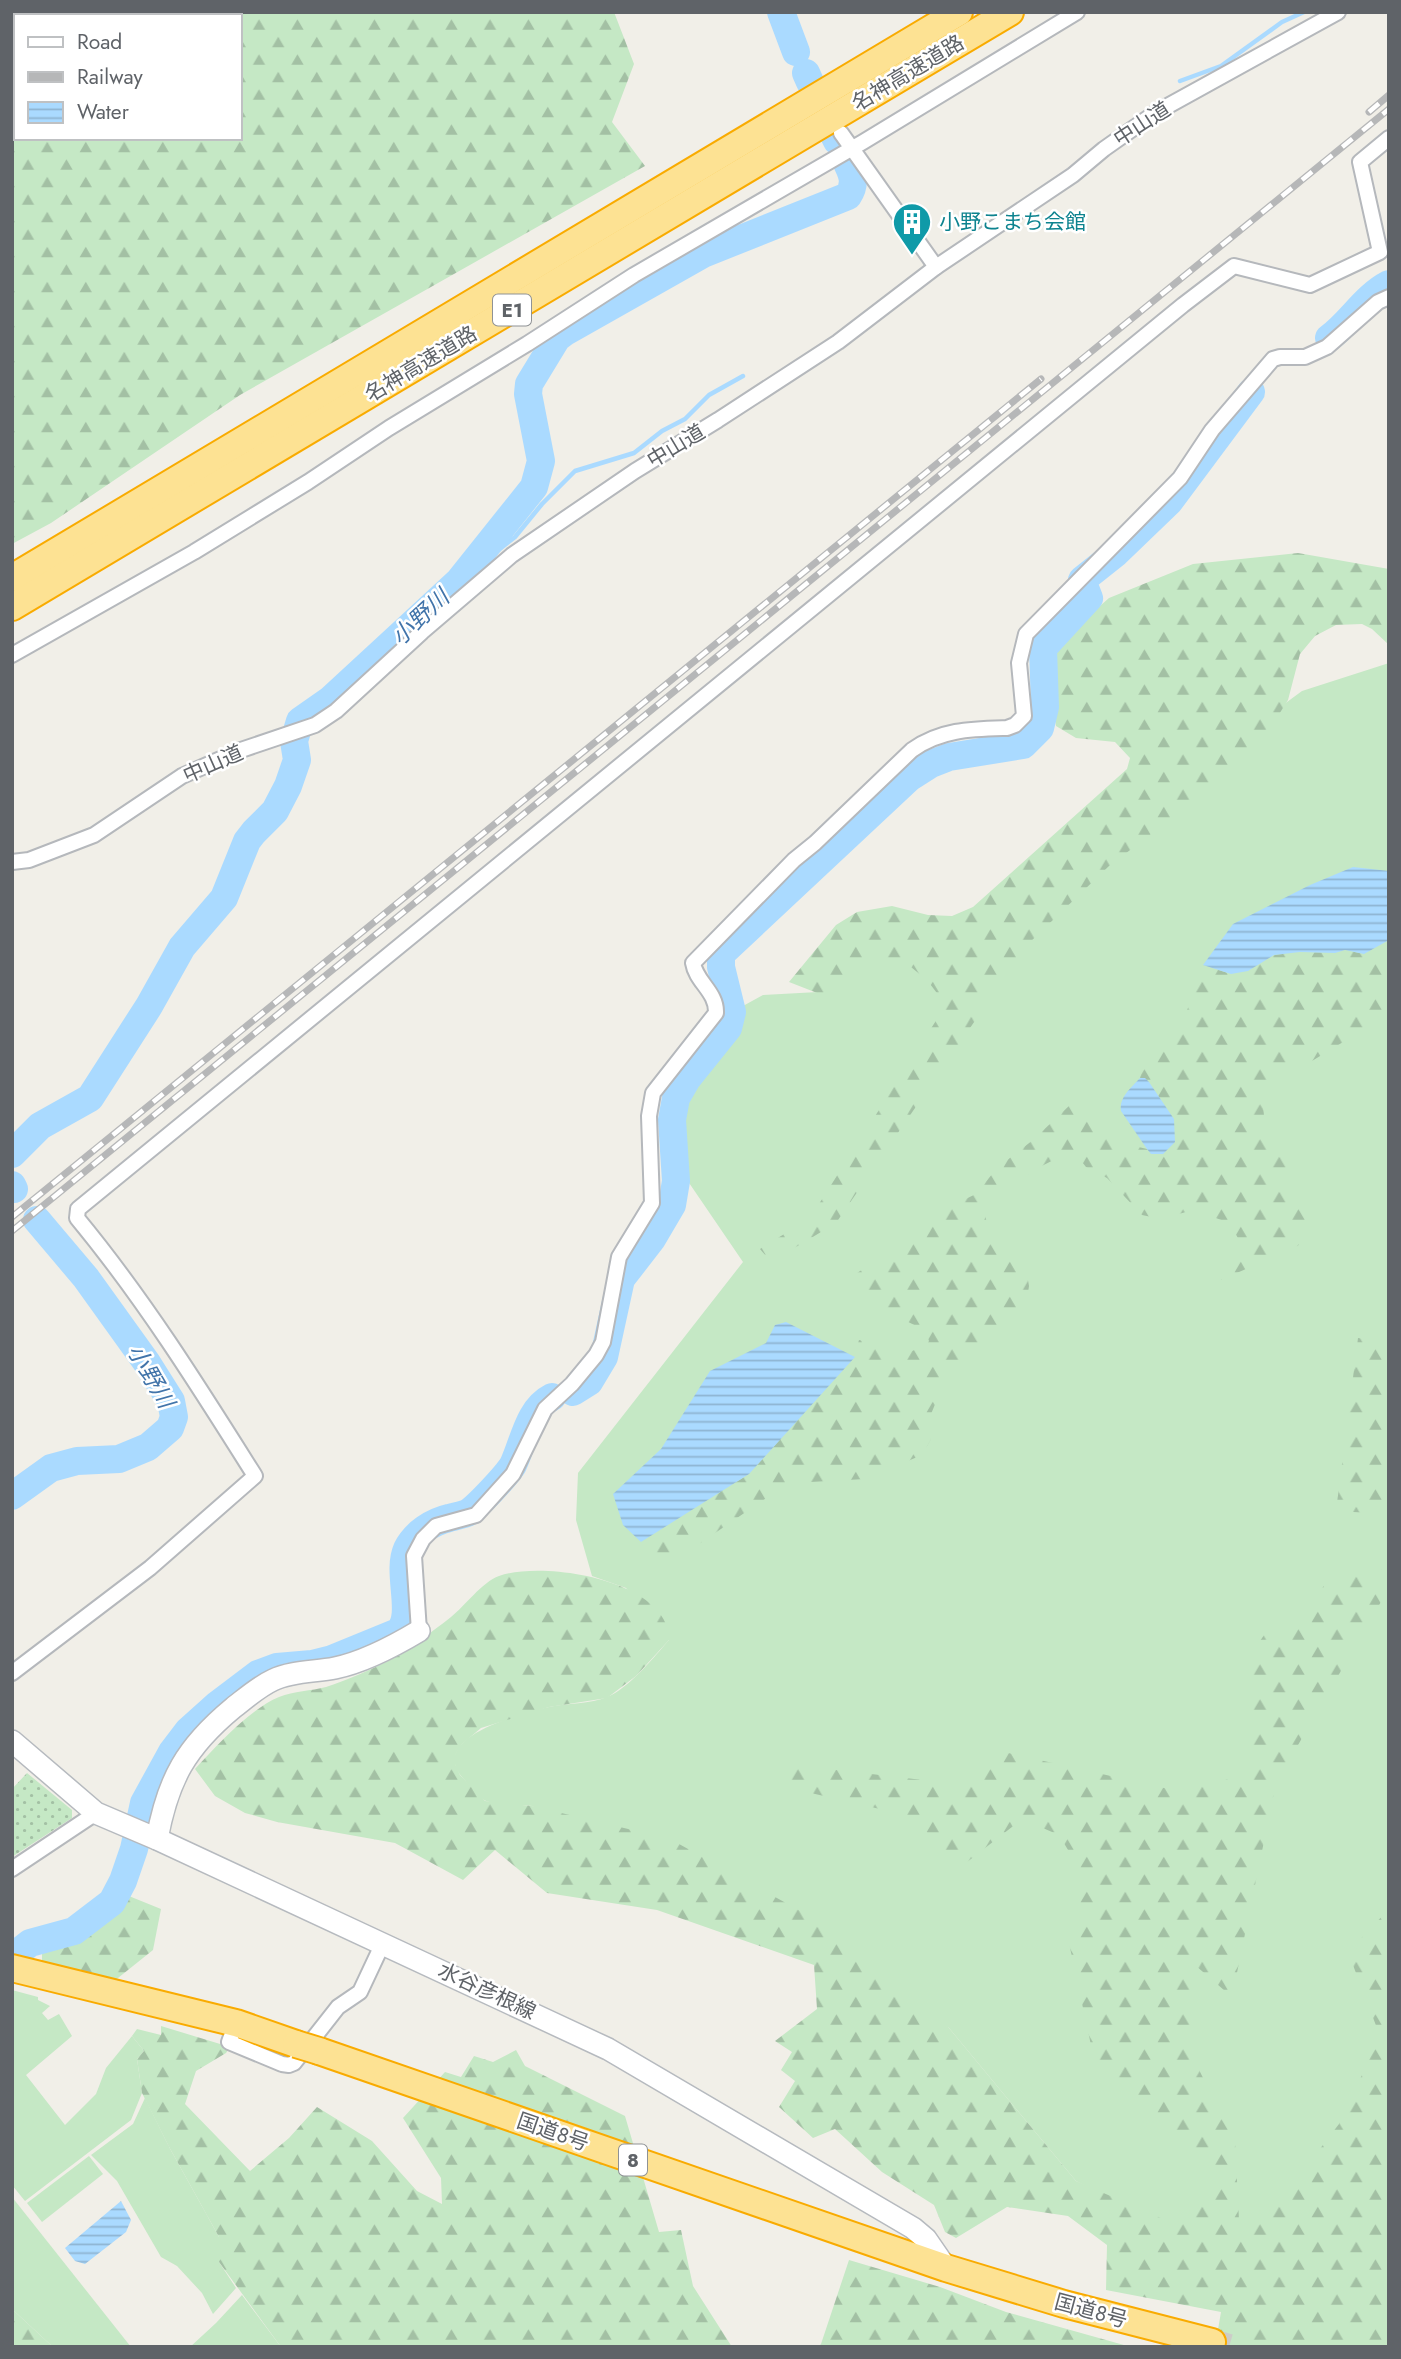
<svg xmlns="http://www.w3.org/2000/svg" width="1401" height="2359" font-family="Jost,'Noto Sans JP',sans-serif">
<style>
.grass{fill:#c5e8c5}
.forest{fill:url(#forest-firs);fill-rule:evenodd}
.garden{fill:url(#garden-dots)}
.water{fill:url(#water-rules)}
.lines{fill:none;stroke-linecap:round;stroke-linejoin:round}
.stream{stroke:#aadaff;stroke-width:4.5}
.river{stroke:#aadaff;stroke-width:28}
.highway-tunnel{stroke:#ccccc8;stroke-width:26;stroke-dasharray:26 13;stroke-linecap:butt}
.street-casing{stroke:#b5b8bc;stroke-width:18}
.secondary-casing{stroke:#b6babf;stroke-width:24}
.highway-casing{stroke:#f9ab00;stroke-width:30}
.street{stroke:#fff;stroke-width:14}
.secondary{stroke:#fff;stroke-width:21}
.highway{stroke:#fde293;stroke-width:26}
.rail-casing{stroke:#b6b7b8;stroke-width:7}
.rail{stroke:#fff;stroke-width:4.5;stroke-dasharray:13;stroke-linecap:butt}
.highway-bridge-casing{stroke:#f9ab00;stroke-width:30;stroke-linecap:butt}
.highway-bridge{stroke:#fde293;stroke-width:26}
.labels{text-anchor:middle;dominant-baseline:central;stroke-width:5;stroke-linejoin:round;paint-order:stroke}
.shield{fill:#fff;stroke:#8f9295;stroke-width:2}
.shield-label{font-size:19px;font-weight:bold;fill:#5f6368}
.street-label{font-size:21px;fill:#5f6368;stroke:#fff}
.culture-label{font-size:21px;fill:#0d838f;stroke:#fff;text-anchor:start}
.water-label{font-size:23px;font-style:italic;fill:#4174aa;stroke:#fff}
</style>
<defs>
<pattern id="forest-firs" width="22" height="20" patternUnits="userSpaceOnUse" patternTransform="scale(1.75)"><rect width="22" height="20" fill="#c5e8c5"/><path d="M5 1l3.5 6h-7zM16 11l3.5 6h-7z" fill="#a3c0a4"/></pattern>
<pattern id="garden-dots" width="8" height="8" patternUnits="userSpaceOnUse" patternTransform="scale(1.75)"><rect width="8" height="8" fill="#c5e8c5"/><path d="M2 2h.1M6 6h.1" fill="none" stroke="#a3c0a4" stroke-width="1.8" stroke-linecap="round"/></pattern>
<pattern id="water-rules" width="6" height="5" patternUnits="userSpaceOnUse" patternTransform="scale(1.75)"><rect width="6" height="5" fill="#aadaff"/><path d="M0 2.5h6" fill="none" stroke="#8eb4d2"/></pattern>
</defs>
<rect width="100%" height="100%" fill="#f1efe8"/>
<g class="grass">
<path d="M1389,663v1640l-203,-63 -110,-59 -127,-153 -417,-222c-11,-1 -39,-1 -48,-6 -7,-4 -16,-16 -22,-23 -35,-40 62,-64 87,-70 17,-4 42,-3 58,-10 21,-8 47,-40 62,-57l-43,-52 -34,-12 -16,-56 2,-47 165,-211 -60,-88 -12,-77 61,-85 31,-17 55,-3 60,-43 28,1 255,-156 141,-103z"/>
<polygon points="12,1990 38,1997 38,2000 50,2006 42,2013 48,2020 59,2014 72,2036 26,2075 65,2125 96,2094 106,2068 132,2036 144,2051 137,2059 142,2093 131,2120 25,2201 12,2185"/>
<polygon points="145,2098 168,2145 219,2237 219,2262 236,2288 213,2314 202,2293 177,2266 161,2257 117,2181 91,2155 133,2124"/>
<polygon points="89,2156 103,2174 42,2222 27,2203"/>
<polygon points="12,2197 131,2347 53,2347 12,2309"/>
<polygon points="242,2295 281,2347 190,2347 216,2323"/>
</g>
<g class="forest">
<path d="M12,12h602l20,52 -22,58 33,44 -405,229 -189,128 -39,21zM16,16h224v122h-224z"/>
<polygon points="1298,553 1389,569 1389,645 1372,629 1362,624 1336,625 1315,636 1300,654 1288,700 1276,719 1216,785 1109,866 1027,945 836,1223 771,1262 760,1249 810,1218 946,1005 927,980 901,959 864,964 830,998 789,982 836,925 857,912 892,906 928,915 952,916 973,907 1127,769 1130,758 1115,742 1076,738 1056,726 1052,699 1058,643 1109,598 1193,564"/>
<path d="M1389,940v74l-82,50 -27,8 -10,14 -7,20 2,19 30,39 -9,20 1,6 26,36v7l-18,15 -77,33 3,-17 20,-20 -11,-21 -37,-13 -32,9 -19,-4 -35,-37 -21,-11 -11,-14c-35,8 -65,33 -91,58l3,12 37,34 5,29 -2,13 -25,39 -56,40 -15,36v25l-9,16 -57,24 -55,3 -18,4 -17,6 -95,65c-18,4 -29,1 -39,-15l108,-68 105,-117 5,-17 23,4 21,10 23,-8 3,-5 -4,-11 -38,-18 -39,-33 53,-35 35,-31 40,-19 21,-26 36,-28 37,-35 11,-1 45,40 21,5 4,5 -6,-76h-5l4,-17 25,-14 8,-8 19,-54 6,-9 1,-11 28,9 17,-3 26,-16 26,-3 35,1 10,-3 19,4z"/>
<polygon points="1358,1338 1389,1342 1389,1514 1336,1511"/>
<path d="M1389,1568v20l-113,195 -44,214 -44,-38 7,103 40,79 5,99 43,-43 56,-73 41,-88 -32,-84 41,-43v438h-174l6,-35 -115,-22 1,-45 -39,-29 -61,-9 -51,31 -11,-6 -11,-27 -52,-33 -47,-43 -22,9 -34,-31 16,-26 -14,-11 11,-18 -17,-11 42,-32 -3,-44 -157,-55 -110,-17 -52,-43 -32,30 -68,-37 -118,-21 -32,-9 -30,-17 -20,-27c22,-24 55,-60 84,-72 15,-6 32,-6 47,-10 19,-6 46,-18 64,-27 20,-12 42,-28 61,-43 14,-11 31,-35 48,-41 44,-16 171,4 170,64l-33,36 -29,22 -58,9 -68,21 -19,16 -6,9 -1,11 5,11 25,26 47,5 138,33 152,84 127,105 127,153 94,41 48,-39 -124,-124 -25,-116 16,-65 -26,-43 -37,-16 -60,47 -52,-50 -112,-26 -21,-27 197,23 30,-34 169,38 73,-14 3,-41 2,-81 20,-29 21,5 33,-46z"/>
<polygon points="119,1892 161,1909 153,1950 113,1982 42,1965 42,1949"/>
<polygon points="161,2026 230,2047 226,2053 196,2071 185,2104 250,2171 289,2138 317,2107 372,2141 417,2191 442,2204 441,2178 403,2118 445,2072 461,2077 474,2056 493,2062 516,2050 525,2066 625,2116 659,2232 681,2230 693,2286 732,2347 281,2347 219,2262 219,2237 168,2145 142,2093 137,2059 144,2051 132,2036 137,2029 161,2035"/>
<polygon points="849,2260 940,2287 1006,2312 1131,2347 818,2347 821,2344"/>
<polygon points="12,2309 53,2347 12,2347"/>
</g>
<polygon class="garden" points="27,1773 72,1810 72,1818 12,1857 12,1789"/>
<g class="water">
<polygon points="1353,867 1389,871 1389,940 1364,954 1345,950 1335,953 1300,952 1274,955 1248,971 1231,974 1203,965 1233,924 1310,885"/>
<path d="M1140,1078h5l4,4 25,37 1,23 -12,12h-12l-4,-5 -26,-38c-2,-14 10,-23 19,-33z"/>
<polygon points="786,1322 855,1357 749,1474 641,1542 623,1525 613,1494 661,1449 710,1371 766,1343 775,1325"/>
<polygon points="121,2201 131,2220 126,2232 85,2264 75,2261 65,2248"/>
</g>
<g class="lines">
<g class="stream">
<polyline points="1180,81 1221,66 1282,22 1304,12"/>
<polyline points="459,581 515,537 542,504 575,471 634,453 662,431 685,419 709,395 743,376"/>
</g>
<g class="river">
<polyline points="781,12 796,52"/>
<polyline points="806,73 810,82"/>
<polyline points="834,135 837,141"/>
<path d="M1329,338c22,-16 35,-41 60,-54"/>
<path d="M12,1154l28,-28 50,-28 59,-92 33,-59 42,-49 23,-57 7,-9 21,-21 13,-25 9,-26 -3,-19 6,-20 30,-21 129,-119 75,-94 7,-26 -13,-67 1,-10 28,-46 8,-6 138,-78 145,-58c9,-13 4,-23 -3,-37"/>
<polyline points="12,1185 14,1189"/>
<polyline points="573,1392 589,1382 604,1357 621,1279 652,1239 672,1205 676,1181 672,1120 676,1098 687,1079 728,1028 732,1012 721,967 721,954 909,778 931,764 949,757 1023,745 1040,728 1045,707 1043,648 1089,598 1082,580 1116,553 1169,502 1251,392"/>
<polyline points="12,1496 51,1468 77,1461 119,1459 148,1447 170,1428 174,1417 171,1401 147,1363 86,1278 37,1220"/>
<path d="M16,1954l14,-11 44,-12 38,-29 11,-21 11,-32 10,-46 28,-51 16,-21 29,-26 41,-31 19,-7 35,-3 20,-5 66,-27c18,-16 -2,-59 9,-83 8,-16 25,-27 42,-31 6,-2 15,-3 20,-6 10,-7 38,-37 44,-47 11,-23 15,-56 39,-68"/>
</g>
<polyline class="highway-tunnel" points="1212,2342 1229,2347"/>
<g class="street-casing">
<g id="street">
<polyline points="841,133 936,267"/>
<polyline points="12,655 194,552 308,482 389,428 527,344 634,275 863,142 1077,12"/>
<polyline points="12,862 29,860 94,835 182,776 241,750 315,725 336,711 422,632 512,555 635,471 718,420 838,342 936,267 1073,175 1104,149 1155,113 1338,12"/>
<path d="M419,1631l-5,-75 9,-17 13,-13 40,-11 37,-41 32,-65 27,-25 24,-29 7,-13 16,-85 33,-54 -3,-87 4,-23 63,-80c1,-21 -20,-31 -23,-50l101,-103 21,-17 97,-93c29,-21 61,-21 95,-22l8,-3 9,-9 -5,-53 7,-29 154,-156 32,-48 61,-71 7,-2h25l22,-10 51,-45 11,-5"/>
<path d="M12,1673l138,-105 105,-92c-56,-89 -111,-177 -178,-258l1,-9 1105,-904 51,-39 76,19 70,-33 -20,-90 29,-24"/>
<polyline points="12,1869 96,1813"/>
<polyline points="236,2023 229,2042 282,2064 289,2065 294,2063 338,2007 360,1992 383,1943"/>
</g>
</g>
<g class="secondary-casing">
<g id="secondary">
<polyline points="12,1741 96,1813 157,1839 608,2049 913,2228 926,2239 946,2268"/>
<path d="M157,1839c11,-60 29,-92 76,-131 13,-10 25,-21 40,-28 19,-9 42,-8 62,-12 29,-6 59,-22 84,-37"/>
</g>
</g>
<g class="highway-casing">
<g id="highway">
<polyline points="12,578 959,12"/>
<polyline points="12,607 1010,12"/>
<polyline points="12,1968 236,2023 296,2044"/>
<polyline points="319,2051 946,2268 1064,2304 1212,2342"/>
</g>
</g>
<use href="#street" class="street"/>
<use href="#secondary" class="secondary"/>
<use href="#highway" class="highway"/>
<g class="rail-casing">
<g id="rail">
<polyline points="1369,112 1389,95"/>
<polyline points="12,1217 1041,379"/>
<polyline points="12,1231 1389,109"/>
</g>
</g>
<use href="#rail" class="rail"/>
<g class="highway-bridge-casing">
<polyline id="highway-bridge" points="296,2044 319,2051"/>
</g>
<use href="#highway-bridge" class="highway-bridge"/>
</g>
<defs>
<g id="building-pin" transform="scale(2.0125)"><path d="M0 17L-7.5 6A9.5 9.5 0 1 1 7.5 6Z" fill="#0f9aa8" stroke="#fff"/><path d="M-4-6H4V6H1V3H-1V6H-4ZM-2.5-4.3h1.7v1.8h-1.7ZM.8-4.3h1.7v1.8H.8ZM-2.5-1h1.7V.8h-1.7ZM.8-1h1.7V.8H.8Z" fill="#fff"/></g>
</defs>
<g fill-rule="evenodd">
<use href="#building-pin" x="912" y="222"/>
</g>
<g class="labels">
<g class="shield">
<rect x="493" y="294.5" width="38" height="31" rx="5"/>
<rect x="619" y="2144.5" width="28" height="31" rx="5"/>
</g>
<g class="shield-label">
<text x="512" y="310">E1</text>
<text x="633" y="2160">8</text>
</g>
<g class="street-label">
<text transform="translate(908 73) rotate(-31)">名神高速道路</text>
<text transform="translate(1142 124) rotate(-33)">中山道</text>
<text transform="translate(421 364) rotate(-31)">名神高速道路</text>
<text transform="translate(676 446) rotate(-31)">中山道</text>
<text transform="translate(213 764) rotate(-24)">中山道</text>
<text transform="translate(487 1991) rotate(25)">水谷彦根線</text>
<text transform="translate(553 2132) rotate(19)">国道8号</text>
<text transform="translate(1091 2311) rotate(15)">国道8号</text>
</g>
<g class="culture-label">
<text x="939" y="222">小野こまち会館</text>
</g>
<g class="water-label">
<text transform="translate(420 617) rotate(-43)">小野川</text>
<text transform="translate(151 1376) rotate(60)">小野川</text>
</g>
</g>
<rect width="1401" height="2359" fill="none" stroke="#5f6368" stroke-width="28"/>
<rect x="14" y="14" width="228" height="126" fill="#ffffff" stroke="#bfc1c3" stroke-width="2"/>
<rect x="28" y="37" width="35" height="10" fill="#ffffff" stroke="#bfc1c3" stroke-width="2"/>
<text x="77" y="49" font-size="21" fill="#5f6368">Road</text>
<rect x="28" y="72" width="35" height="10" fill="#b6b7b8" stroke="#bfc1c3" stroke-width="2"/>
<text x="77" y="84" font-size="21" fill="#5f6368">Railway</text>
<rect x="28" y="102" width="35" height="21" fill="url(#water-rules)" stroke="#bfc1c3" stroke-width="2"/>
<text x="77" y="119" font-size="21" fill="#5f6368">Water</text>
</svg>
